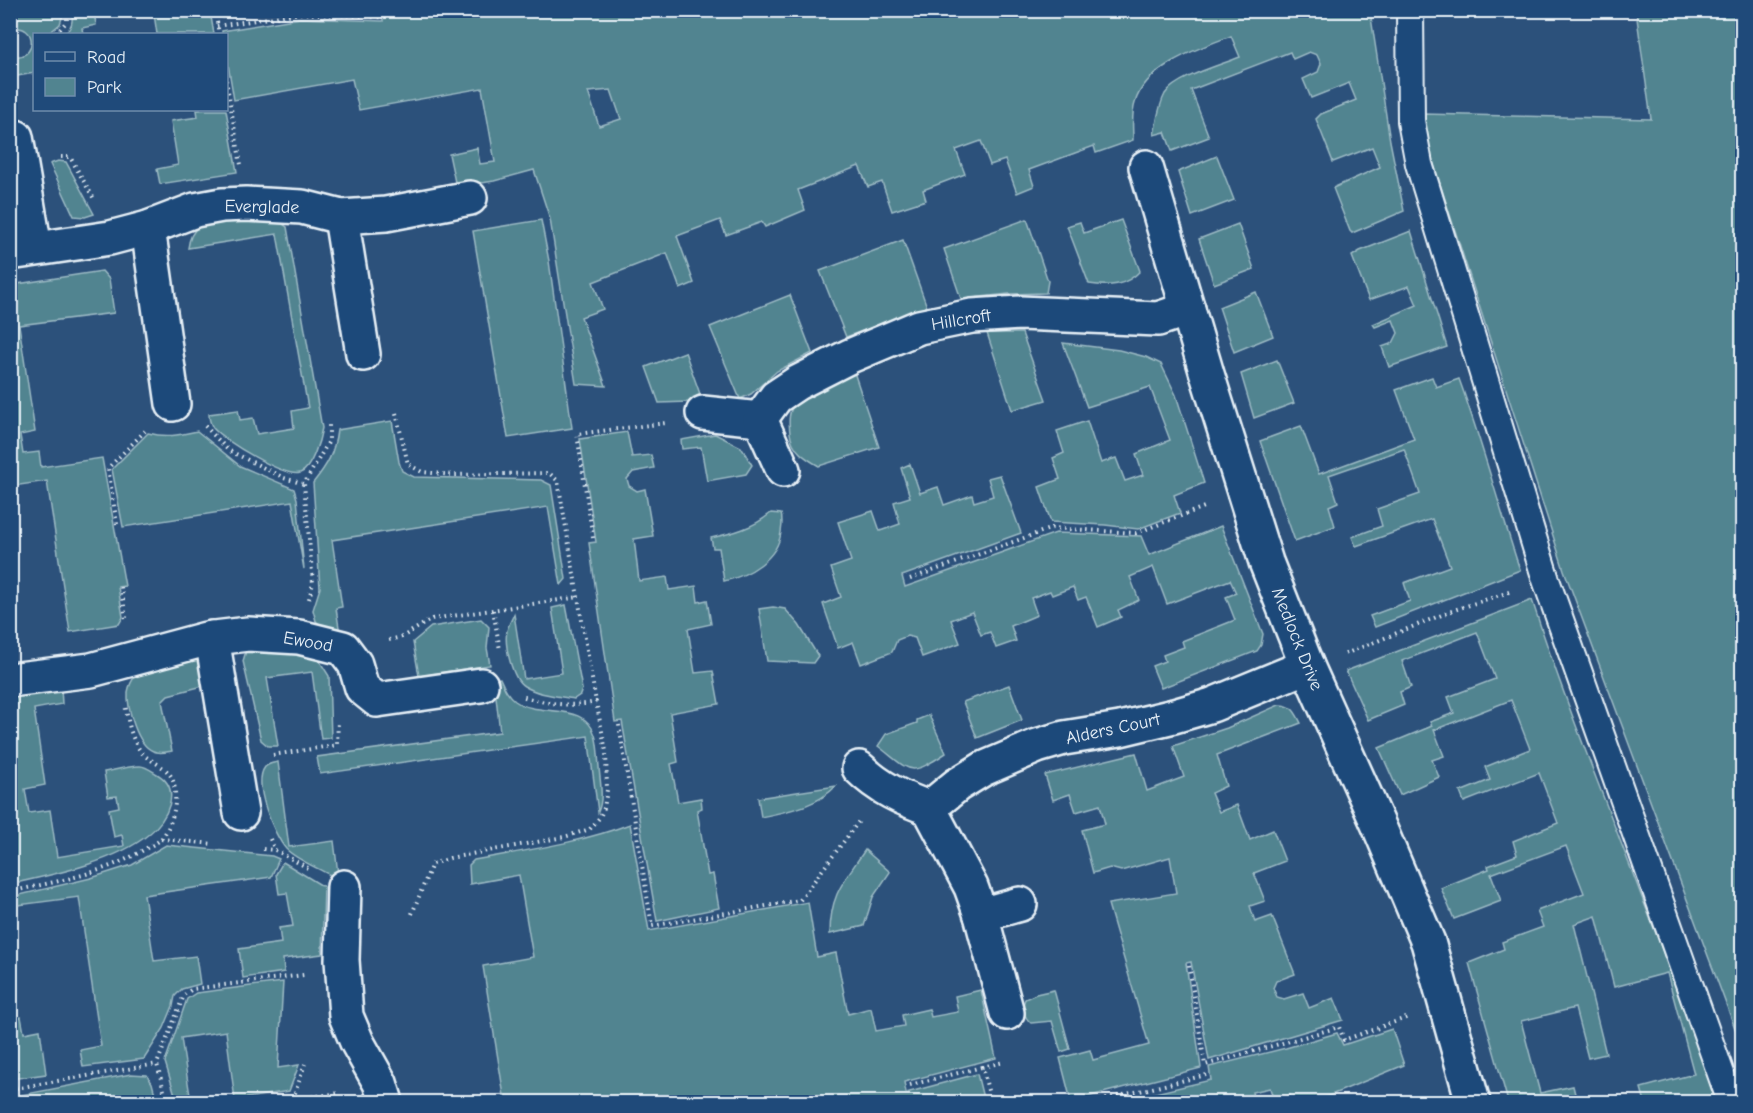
<svg xmlns="http://www.w3.org/2000/svg" width="1753" height="1113" font-family="'Comic Neue',sans-serif">
<style>
.green{fill:#518490;stroke:#9cbac4;stroke-width:1.5;fill-rule:evenodd}
.lines{fill:none;stroke-linecap:round;stroke-linejoin:round}
.service-casing{stroke:#e8f1f8;stroke-width:30}
.minor-casing{stroke:#e8f1f8;stroke-width:38}
.path{stroke:#e8f1f8;stroke-width:4;stroke-dasharray:1.5 4.5;stroke-linecap:butt}
.service{stroke:#1f4a7a;stroke-width:26}
.minor{stroke:#1f4a7a;stroke-width:33}
.labels{text-anchor:middle;dominant-baseline:central;stroke-width:4.5;stroke-linejoin:round;paint-order:stroke}
.street-label{font-size:18px;fill:#e8f1f8;stroke:#1f4a7a}
</style>
<rect width="100%" height="100%" fill="#2c517b"/>
<filter id="ink" filterUnits="userSpaceOnUse"><feTurbulence type="fractalNoise" baseFrequency=".0167" numOctaves="2"/><feDisplacementMap in="SourceGraphic" scale="12" xChannelSelector="R" yChannelSelector="G"/><feConvolveMatrix kernelMatrix="1 2 1 2 8 2 1 2 1" color-interpolation-filters="sRGB"/></filter>
<g filter="url(#ink)">
<g class="green">
<path d="M11,10l53,1 -4,13 -12,10h-14v39l-23,4v-22c26,9 28,-34 0,-26z"/>
<path d="M383,10l987,1 20,130 14,70 -52,22 -2,-2 -17,-43 47,-21 -8,-20 -39,15 -17,-43 5,-5 35,-14 -7,-17 -38,15 -8,-19 15,-7 3,-8 -4,-9 -8,-3 -16,7 -3,-7 -99,38 18,47 -37,14 -7,-19 -11,3c3,-14 4,-28 11,-41 11,-17 56,-29 75,-37l-9,-21c-32,12 -86,30 -96,67 -4,12 -2,25 -2,37l-37,13 -2,-7 -65,24 5,16 -17,7 -12,-33 -15,5 -9,-24 -25,9 9,24 -42,16 3,10 -34,11 -10,-29 -14,5 -9,-21 -61,24 7,20 -40,17 -3,-5 -36,13 -6,-15 -43,16 17,47 -14,6 -13,-36 -74,29 10,27 -22,8 25,69 -30,-2 -26,-165 -16,-49 -40,11 -38,6 -7,-33 28,-6 3,16 15,-2 -13,-74 -123,22 -7,-31 -118,21 -7,-42 -1,-24h-4v-3l78,-13 83,3zM611,90l10,29 -22,7 -11,-34z"/>
<path d="M72,11h22l2,14 -14,3 1,6h-18c7,-7 8,-13 7,-23z"/>
<polygon points="135,11 210,11 214,34 157,34 154,14 136,16"/>
<polygon points="222,11 222,10 277,11 223,18"/>
<polygon points="1636,11 1742,11 1742,1047 1564,570 1426,140 1423,114 1651,119"/>
<polygon points="197,110 226,110 237,172 160,184 157,169 178,165 171,121 198,117"/>
<polygon points="1217,156 1234,200 1192,216 1178,172"/>
<polygon points="58,161 66,162 94,214 85,217 74,216 50,164"/>
<polygon points="1027,219 1048,281 1046,293 1009,294 961,299 944,249"/>
<polygon points="541,220 549,261 572,428 508,438 473,231"/>
<path d="M1121,220l19,51c-14,15 -31,16 -51,13l-22,-58 13,-4 4,11z"/>
<path d="M222,221h56l9,6 35,201c-2,11 -10,41 -22,45 -15,5 -77,-33 -87,-45 -3,-5 -4,-8 -4,-14l29,-4 2,10 13,-2 4,16 37,-6 -2,-17 16,-3 -31,-174 -89,14c3,-22 13,-24 34,-27z"/>
<polygon points="1238,224 1254,269 1214,284 1199,239"/>
<polygon points="1411,231 1447,347 1389,367 1382,347 1393,343 1398,333 1393,320 1375,327 1373,324 1417,305 1409,286 1369,300 1352,256 1360,251"/>
<polygon points="903,240 927,307 846,337 820,271"/>
<polygon points="102,271 109,279 114,313 19,325 35,432 20,435 23,454 39,452 41,467 102,458 125,586 118,587 123,617 119,624 70,632 47,481 13,486 10,470 11,285"/>
<polygon points="1256,292 1273,336 1234,352 1219,307"/>
<polygon points="790,295 812,353 777,371 751,394 740,399 710,327"/>
<polygon points="987,333 1022,333 1046,400 1012,410"/>
<polygon points="1063,343 1119,350 1146,357 1161,364 1176,395 1204,483 1174,495 1180,513 1138,529 1105,525 1051,522 1039,487 1060,479 1053,458 1064,453 1057,431 1087,421 1101,463 1116,458 1125,481 1143,475 1136,454 1170,440 1150,387 1087,407"/>
<polygon points="685,352 700,394 689,402 659,403 646,367"/>
<polygon points="1277,360 1294,403 1254,418 1241,374"/>
<path d="M854,372l25,75 -60,19c-14,-8 -27,-16 -29,-33 -1,-9 -2,-19 3,-27 10,-15 44,-26 61,-34z"/>
<path d="M1432,377l4,10 23,-8c23,63 40,128 61,191l-145,57 -5,-11 40,-15 -6,-18 46,-17 -18,-47 -76,27 -4,-9 30,-11 -5,-17 43,-15 -16,-45 -75,26 9,27 -9,4 6,20 -40,15 -35,-100 41,-15 18,48 95,-35 -18,-49z"/>
<path d="M392,421l7,41 3,9 12,6 127,3 10,5 15,94 -5,6 -13,-78 -216,33 10,67 -6,1 4,26 -17,-7 -7,-6 -3,-11 7,-22 -7,-105c15,-19 21,-29 24,-53z"/>
<path d="M197,431l43,35 54,23 3,10 7,70 -12,-68 -169,26 -11,-58 36,-36c19,5 31,2 49,-2z"/>
<polygon points="627,432 632,457 651,455 654,468 633,472 627,479 629,486 637,491 645,489 653,536 634,539 639,581 667,577 669,590 696,586 698,602 707,600 711,624 688,629 695,673 713,671 719,704 670,713 678,762 671,764 678,802 701,798 702,808 697,810 708,875 713,874 719,908 657,921 622,721 615,722 589,543 596,542 580,439"/>
<polygon points="715,434 741,447 752,465 746,474 707,481 701,447 682,449 681,440"/>
<polygon points="910,464 920,493 938,487 944,505 972,495 974,502 993,496 988,478 1000,475 1021,533 902,576 905,587 1056,533 1141,536 1149,555 1221,526 1263,634 1261,645 1257,651 1161,688 1152,666 1165,661 1163,655 1184,647 1182,641 1235,620 1226,597 1236,593 1230,580 1167,604 1153,567 1130,577 1139,600 1118,610 1121,617 1098,627 1086,597 1078,600 1073,587 1052,595 1050,591 1031,598 1037,615 1011,626 1016,641 996,648 990,632 981,635 972,612 951,620 960,643 922,657 915,638 907,636 897,640 892,652 861,664 853,642 838,648 823,604 841,597 831,568 851,561 838,522 873,511 880,531 900,524 894,502 910,497 901,468"/>
<path d="M771,513l10,1c2,6 1,11 0,18 -3,27 -33,44 -57,49l-5,-33h-6l-2,-10c22,-5 42,-10 60,-25z"/>
<path d="M1532,600c32,100 72,197 109,295 23,58 44,117 65,176l7,23v8h-68l-4,-14 53,-14 -27,-101 -53,14 -18,-71 -22,8 32,130 -18,4 -13,-50 -54,13 19,72 33,-7 4,16 17,-4 1,4h-87l-39,-139 35,-14 -2,-7 41,-15 -6,-16 47,-18 -18,-47 -75,28 10,27 -47,18 -13,-31 48,-19 -1,-3 29,-11 -4,-14 45,-18 -19,-50 -75,29 -4,-10 30,-12 -5,-13 45,-18 -19,-49 -77,30 10,26 -12,4 7,17 -39,18 -21,-47 53,-22 -2,-4 24,-9 -6,-16 47,-18 -18,-47 -75,29 9,26 -11,5 4,13 -36,15 -22,-49z"/>
<path d="M566,605l16,84 -2,6 -6,4c-17,-3 -35,-4 -50,-13 -12,-7 -20,-42 -17,-55 1,-6 5,-12 7,-17l10,65 38,-6 -10,-65z"/>
<polygon points="773,607 785,609 799,625 818,656 813,663 767,661 759,609"/>
<polygon points="481,619 489,627 487,648 490,665 419,676 413,642 431,627"/>
<polygon points="258,644 312,649 329,676 331,738 321,739 312,672 267,678 278,746 268,746 261,740 243,661 246,651"/>
<path d="M195,658l6,3 6,24 -39,10 -6,6 10,50c-6,1 -13,3 -19,0 -16,-6 -26,-43 -25,-59 1,-6 4,-12 8,-17z"/>
<path d="M500,678c4,9 7,17 15,23 24,17 70,0 80,34 3,9 3,22 4,32 1,15 5,31 -1,45l-10,-76 -268,38 -3,-17 183,-25 -6,-53z"/>
<polygon points="1009,685 1022,720 977,738 963,702"/>
<path d="M61,688l1,16 -28,5 11,76 -20,4 4,24 21,-3 7,47 67,-11 -2,-11 -8,2 -5,-28 10,-2 -2,-11 -9,1 -4,-25c11,-2 25,-6 36,-6 6,0 12,5 17,8 26,15 10,46 -8,60 -33,28 -97,41 -138,50v-190z"/>
<path d="M1279,705c14,0 16,7 22,18l-84,32 9,31 -15,7 8,19 18,-7 13,35 23,-10 12,31 -31,12 11,28 -15,5 5,16 17,-6 23,58 -19,7 -3,7 4,9 7,2 19,-6 6,15 25,-10 9,22 -134,40 -18,-98 -5,1 15,105 -130,33 -11,-43 30,-8 3,10 56,-15 -41,-141 68,-11 -6,-36 -49,14 -11,-3 -17,5 -11,-43 23,-6 -5,-19 -24,7 -6,-18 -17,6 -8,-25 91,-22 11,38 37,-14 -11,-31 54,-18z"/>
<path d="M929,715l17,38c-38,25 -34,19 -68,-7l8,-12 31,-11v-3z"/>
<path d="M278,762l11,85 45,-6 4,33 -8,1c-14,-8 -33,-15 -44,-26 -12,-14 -34,-65 -21,-82 4,-4 8,-4 13,-5z"/>
<path d="M836,786c-20,21 -48,25 -75,31l-3,-19z"/>
<path d="M630,824l19,107 159,-29 9,55 19,-4 12,61 23,-6 5,23 28,-5 -2,-11 27,-6 2,8 27,-5 -3,-16 26,-6 15,68 -92,24 2,11 71,-19 7,28h-479l-22,-136 50,-9 -14,-82 -49,9 -1,-19 5,-5c53,-10 106,-17 156,-36z"/>
<polygon points="166,845 272,856 279,859 271,877 144,895 154,961 196,956 200,984 182,989 175,996 173,1006 164,1028 144,1059 83,1067 80,1050 101,1046 79,897 11,906 11,897 91,878 132,865"/>
<path d="M865,850l25,22 -17,25 -9,29 -34,8c0,-40 14,-53 35,-84z"/>
<polygon points="283,862 324,887 322,954 283,959 284,972 243,978 239,949 281,943 279,928 293,926 287,893 279,894 276,874"/>
<polygon points="283,982 278,1068 299,1065 289,1091 235,1100 226,1031 181,1038 191,1102 181,1102 176,1098 165,1062 187,999 196,993"/>
<path d="M1054,990l16,59 -9,3 -9,-31 -21,2c-7,-6 -10,-15 -6,-24l11,-5z"/>
<polygon points="21,1017 24,1033 40,1030 46,1074 11,1079 11,1019"/>
<polygon points="1392,1029 1404,1065 1314,1102 1292,1102 1290,1095 1273,1099 1270,1088 1252,1092 1254,1102 1153,1102 1151,1094 1211,1080 1209,1067 1286,1048 1337,1033 1343,1045"/>
<polygon points="131,1074 147,1075 152,1083 157,1102 11,1102 11,1097"/>
</g>
<g class="lines">
<g class="service-casing">
<polyline id="service" points="1410,10 1411,121 1419,164 1546,580 1731,1102"/>
</g>
<g class="minor-casing">
<g id="minor">
<polyline points="16,137 35,248"/>
<polyline points="1146,167 1207,374 1266,562 1307,666 1378,824 1428,942 1473,1102"/>
<polyline points="341,217 363,354"/>
<polyline points="148,228 173,404"/>
<polyline points="10,253 110,238 148,228 195,210 222,205 246,204 302,207 341,217 386,214 470,198"/>
<polyline points="703,413 760,419"/>
<polyline points="760,419 776,397 797,383 850,356 919,327 972,316 1020,313 1158,319 1188,309"/>
<polyline points="760,419 783,470"/>
<polyline points="212,638 241,813"/>
<polyline points="10,680 91,670 206,639 248,634 299,637 343,648 355,664 362,688 377,700 481,685"/>
<path d="M859,768c20,20 44,31 70,40"/>
<polyline points="344,887 342,960 346,1016 357,1042 380,1083 386,1102"/>
<polyline points="981,915 1020,904"/>
<polyline points="1007,1013 981,915 971,887 929,808 957,785 983,769 1037,746 1064,738 1120,729 1174,716 1212,705 1307,666"/>
</g>
</g>
<g class="path">
<polyline points="215,10 219,34"/>
<polyline points="217,26 301,13 380,17"/>
<polyline points="56,34 67,21 67,10"/>
<polyline points="10,41 17,40"/>
<polyline points="226,80 241,165"/>
<polyline points="61,157 70,157 94,199"/>
<polyline points="396,413 408,464 422,472 454,475 549,473 558,481 596,702"/>
<polyline points="205,426 228,450 284,478 304,484"/>
<polyline points="117,524 108,468 145,431"/>
<polyline points="593,538 577,434 666,423"/>
<polyline points="910,579 1052,528 1136,533 1207,506"/>
<polyline points="121,587 126,618"/>
<polyline points="309,599 313,583 304,484 329,441 329,425"/>
<polyline points="493,610 500,650"/>
<polyline points="389,640 402,637 432,619 579,597"/>
<polyline points="1345,654 1454,610 1512,591"/>
<polyline points="619,725 652,926 800,900 859,821"/>
<polyline points="273,755 337,745 338,721"/>
<polyline points="161,839 214,844"/>
<polyline points="270,839 275,850"/>
<polyline points="263,849 275,850 308,868"/>
<path d="M10,892c46,-11 95,-18 135,-43 5,-3 12,-6 16,-10 7,-8 11,-20 13,-29 2,-10 2,-22 -2,-32 -6,-12 -19,-15 -28,-23 -13,-13 -16,-34 -19,-51"/>
<path d="M412,914l20,-50 18,-6 114,-21 26,-8 10,-12 4,-9 3,-18 -1,-39 -10,-49c-25,6 -51,1 -75,-6"/>
<polyline points="1189,966 1205,1065 1339,1027 1344,1040 1409,1017"/>
<polyline points="910,1085 982,1067"/>
<polyline points="10,1089 157,1064"/>
<polyline points="293,1099 305,1064"/>
<polyline points="167,1102 157,1064 184,995 192,989 304,975"/>
<polyline points="270,1102 340,1093"/>
<polyline points="991,1102 982,1067 1004,1062"/>
<polyline points="1094,1102 1206,1075"/>
</g>
<use href="#service" class="service"/>
<use href="#minor" class="minor"/>
</g>
</g>
<g class="labels">
<g class="street-label">
<text transform="translate(262 207) rotate(1)">Everglade</text>
<text transform="translate(961 320) rotate(-9)">Hillcroft</text>
<text transform="translate(1297 639) rotate(68)">Medlock Drive</text>
<text transform="translate(308 642) rotate(10)">Ewood</text>
<text transform="translate(1113 729) rotate(-12)">Alders Court</text>
</g>
</g>
<rect width="1753" height="1113" fill="none" stroke="#1f4a7a" stroke-width="36"/>
<rect x="18" y="18" width="1717" height="1077" fill="none" stroke="#e8f1f8" stroke-width="2" filter="url(#ink)"/>
<rect x="33" y="33" width="195" height="78" fill="#1f4a7a" stroke="#6f8dac" stroke-width="1.5"/>
<rect x="45" y="52" width="30" height="9" fill="#1f4a7a" stroke="#6f8dac" stroke-width="1.5"/>
<text x="87" y="63" font-size="18" fill="#e8f1f8">Road</text>
<rect x="45" y="78" width="30" height="18" fill="#518490" stroke="#6f8dac" stroke-width="1.5"/>
<text x="87" y="93" font-size="18" fill="#e8f1f8">Park</text>
</svg>
